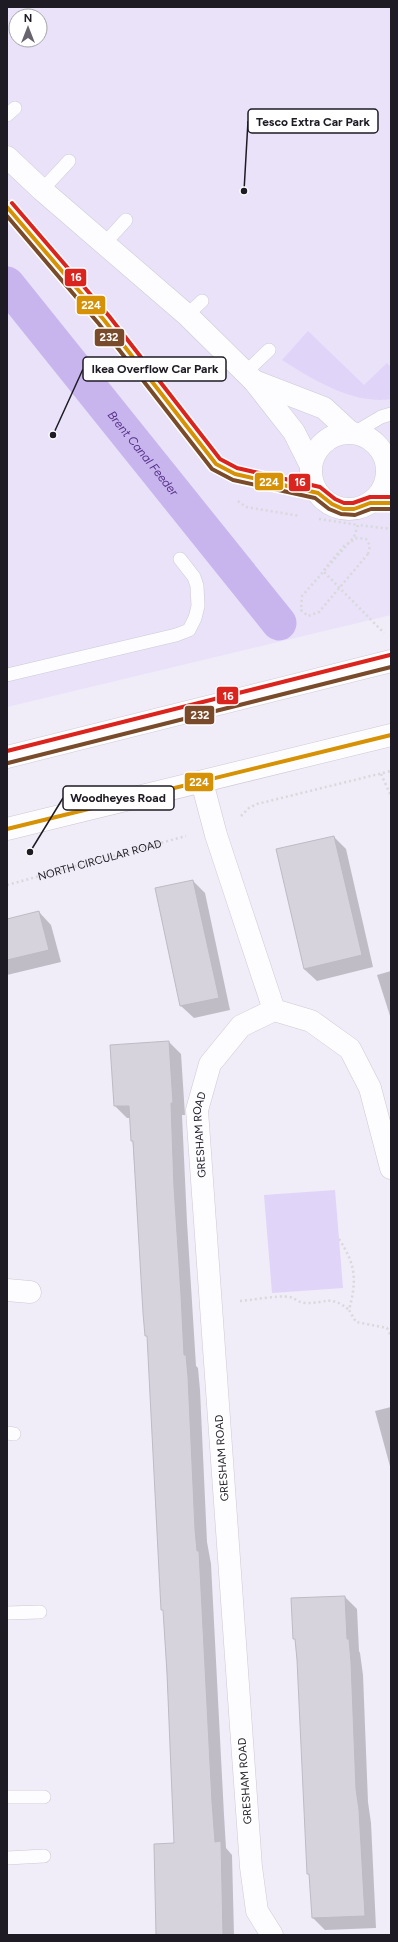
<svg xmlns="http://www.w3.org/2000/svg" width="398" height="1942" font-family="Figtree,sans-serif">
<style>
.built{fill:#e9e2f9;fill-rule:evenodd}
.green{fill:#e1d4f9}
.shadow{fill:#0003}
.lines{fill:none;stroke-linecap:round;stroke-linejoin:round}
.canal{stroke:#c9b5ee;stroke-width:35}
.building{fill:#d7d3dd;stroke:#bebbc5}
.lane-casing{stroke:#cecad5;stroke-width:14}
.street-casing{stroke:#cecad5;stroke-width:23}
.highway-casing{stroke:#cecad5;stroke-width:23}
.path{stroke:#d9d8db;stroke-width:2.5;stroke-dasharray:2 3;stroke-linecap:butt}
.lane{stroke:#fdfcfe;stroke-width:13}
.street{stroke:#fdfcfe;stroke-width:22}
.highway{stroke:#fdfcfe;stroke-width:22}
.path-bridge{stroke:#d9d8db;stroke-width:2.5;stroke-dasharray:2 3;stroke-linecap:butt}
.bus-1-casing{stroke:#fff;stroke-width:7}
.bus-2-casing{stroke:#fff;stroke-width:7}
.bus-3-casing{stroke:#fff;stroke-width:7}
.bus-1{stroke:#d69105;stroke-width:4}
.bus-2{stroke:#7a4b2a;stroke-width:4}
.bus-3{stroke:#dc241f;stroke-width:4}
.labels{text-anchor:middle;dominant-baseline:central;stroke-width:3;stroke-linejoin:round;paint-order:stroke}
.street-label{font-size:11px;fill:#1e1b24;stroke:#fff}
.water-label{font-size:12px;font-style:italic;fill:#573289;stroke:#fff}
.leader{fill:none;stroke:#1e1b24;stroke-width:1.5}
.callout-dot{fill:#1e1b24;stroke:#fff;stroke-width:1.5}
.callout{fill:#fff;stroke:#1e1b24;stroke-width:1.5}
.callout-label{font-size:12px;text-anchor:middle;font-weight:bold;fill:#1e1b24}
.line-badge{stroke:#fff;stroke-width:1.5}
.badge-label{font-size:11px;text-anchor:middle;font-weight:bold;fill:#fff}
</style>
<rect width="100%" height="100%" fill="#f0ecf8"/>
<path class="built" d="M7,7h384v608l-384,92zM16,16h24v24h-24z"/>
<g class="green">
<path d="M308,331l56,54 23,-22 4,4v32c-38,6 -79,-20 -109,-39z"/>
<polygon points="335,1190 343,1288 272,1293 264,1195"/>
</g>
<g class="shadow">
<polygon points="334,837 346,849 373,967 317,981 304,969"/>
<polygon points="193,881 205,893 230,1010 194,1018 181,1006 157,889"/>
<polygon points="39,912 51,925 61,962 7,975 7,921"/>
<polygon points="391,971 391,1019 377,975"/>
<polygon points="169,1042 181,1054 185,1115 182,1115 187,1222 196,1366 198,1368 200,1390 207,1542 211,1564 224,1815 226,1848 232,1855 234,1935 157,1935 175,1844 164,1612 162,1609 148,1338 146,1335 131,1118 127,1118 115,1106 111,1046"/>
<polygon points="391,1407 391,1470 375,1411"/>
<polygon points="345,1597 357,1609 359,1651 360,1653 363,1675 368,1802 371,1823 376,1928 325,1930 313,1918 310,1876 308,1873"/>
</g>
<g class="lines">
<path class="canal" id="s1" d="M7,284l272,339"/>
</g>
<g class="building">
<polygon points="334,836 362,955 304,969 276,849"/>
<polygon points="193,880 219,998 180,1006 155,888"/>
<polygon points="39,911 49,950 7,960 7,919"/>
<polygon points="169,1041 173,1103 171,1103 174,1187 181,1295 184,1355 186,1355 188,1377 195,1529 197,1551 199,1551 212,1802 215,1842 221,1841 223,1935 156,1935 154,1844 174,1843 167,1673 163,1610 161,1610 147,1336 145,1336 143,1313 133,1141 131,1141 129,1106 114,1106 110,1045"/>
<polygon points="345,1596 347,1639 349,1639 351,1662 356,1789 359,1810 365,1916 312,1918 309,1874 307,1874 297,1660 295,1639 293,1639 291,1598"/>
</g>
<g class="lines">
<g class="lane-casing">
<g id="lane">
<polyline points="7,115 15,108"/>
<polyline points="42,190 69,161"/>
<polyline points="7,207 104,320 216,464 235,474 318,493"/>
<polyline points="104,244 126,220"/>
<polyline points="187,315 202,301"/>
<polyline points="246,372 269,350"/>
<polyline points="354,433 381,417 391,414"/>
<polyline points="387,473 391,468"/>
<polyline points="7,675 176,635 189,630 195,618 198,606 197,586 194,577 180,559"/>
<polyline points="7,1433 14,1434"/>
<polyline points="7,1613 40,1612"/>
<polyline points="7,1797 44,1797"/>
<polyline points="7,1858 44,1856"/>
</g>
</g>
<g class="street-casing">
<g id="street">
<polyline points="7,157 42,190 187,315 254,381 294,432 311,466"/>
<polyline points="254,381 324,408 350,432"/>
<circle cx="349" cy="471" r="38"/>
<polyline points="202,782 216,835 274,1010 311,1021 350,1049 370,1088 391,1168"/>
<polyline points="7,1290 30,1292"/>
<path id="s3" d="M272,1935l-15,-24 -6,-44 -54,-757 13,-46 31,-38 33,-16"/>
</g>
</g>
<g class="highway-casing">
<g id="highway">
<polyline points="7,757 391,661"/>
<polyline points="7,829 391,735"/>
</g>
</g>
<g class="path">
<polyline points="238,501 246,507 300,516"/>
<polyline points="319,519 358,525"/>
<polyline points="368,554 319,612 308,616 301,610 302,596 354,537 358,525 391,529"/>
<polyline points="381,774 391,796"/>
<polyline points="241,816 249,808 257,804 391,771"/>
<path id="s2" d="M7,885l179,-49"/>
<path d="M339,1239c17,26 18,41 10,71l7,12 31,6 4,8"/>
<path d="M240,1301c13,-1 38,-6 50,-4 5,1 9,6 15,6 21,1 25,-9 44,7"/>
</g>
<use href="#lane" class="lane"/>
<use href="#street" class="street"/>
<use href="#highway" class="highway"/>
<polyline class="path-bridge" points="368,554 370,546 366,539 357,538 344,546 323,571 384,633"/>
<g class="bus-1-casing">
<g id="bus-1">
<polyline points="7,207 104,320 216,464 235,474 318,493 332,504 343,509 354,509 370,503 391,503"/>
<polyline points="7,829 391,735"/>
</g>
</g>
<g class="bus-2-casing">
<g id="bus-2">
<polyline points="7,216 99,324 212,469 233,480 315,498 329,509 341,514 355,515 371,509 391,509"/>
<polyline points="8,763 391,667"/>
</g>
</g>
<g class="bus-3-casing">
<g id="bus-3">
<polyline points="12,203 109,316 220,459 237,468 320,487 335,499 344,503 353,503 370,497 391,497"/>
<polyline points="7,751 390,655"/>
</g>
</g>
<use href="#bus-1" class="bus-1"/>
<use href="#bus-2" class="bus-2"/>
<use href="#bus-3" class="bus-3"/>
</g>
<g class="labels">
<g class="street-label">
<text stroke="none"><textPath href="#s2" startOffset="96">NORTH CIRCULAR ROAD</textPath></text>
<text stroke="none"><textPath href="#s3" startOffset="807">GRESHAM ROAD</textPath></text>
<text transform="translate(222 1458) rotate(-94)">GRESHAM ROAD</text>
<text transform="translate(245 1781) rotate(-94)">GRESHAM ROAD</text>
</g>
<g class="water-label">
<text stroke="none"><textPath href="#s1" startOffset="217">Brent Canal Feeder</textPath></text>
</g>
</g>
<path class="leader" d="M244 191L248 121M53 435L83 369M30 852L63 798"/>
<g class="callout-dot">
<circle cx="244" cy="191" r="4"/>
<circle cx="53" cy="435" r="4"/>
<circle cx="30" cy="852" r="4"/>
</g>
<g class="callout">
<rect x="248" y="109" width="130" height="24" rx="4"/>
<rect x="83" y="357" width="143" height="24" rx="4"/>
<rect x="63" y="786" width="111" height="24" rx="4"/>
</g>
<g class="callout-label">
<text x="313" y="126">Tesco Extra Car Park</text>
<text x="155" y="373">Ikea Overflow Car Park</text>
<text x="118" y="802">Woodheyes Road</text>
</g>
<g class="line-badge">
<rect x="64" y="268" width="23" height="19" rx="4" fill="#dc241f"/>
<rect x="76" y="295" width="30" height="20" rx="4" fill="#d69105"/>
<rect x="94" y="328" width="31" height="19" rx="4" fill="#7a4b2a"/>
<rect x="254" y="472" width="30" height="19" rx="4" fill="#d69105"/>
<rect x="288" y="473" width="23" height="19" rx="4" fill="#dc241f"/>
<rect x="216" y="686" width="23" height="19" rx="4" fill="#dc241f"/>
<rect x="184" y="705" width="31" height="20" rx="4" fill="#7a4b2a"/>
<rect x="184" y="772" width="30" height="20" rx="4" fill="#d69105"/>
</g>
<g class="badge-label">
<text x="76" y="281">16</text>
<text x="91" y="309">224</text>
<text x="109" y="341">232</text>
<text x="269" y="486">224</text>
<text x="300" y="486">16</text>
<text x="228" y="700">16</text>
<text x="200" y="719">232</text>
<text x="199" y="786">224</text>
</g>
<rect width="398" height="1942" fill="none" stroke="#1e1b24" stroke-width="16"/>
<g transform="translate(28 28)"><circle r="19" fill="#ffffff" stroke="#a5a4a7"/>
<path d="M0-3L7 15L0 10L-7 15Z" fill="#68646e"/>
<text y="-6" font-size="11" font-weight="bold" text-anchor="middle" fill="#1e1b24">N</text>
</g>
</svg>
